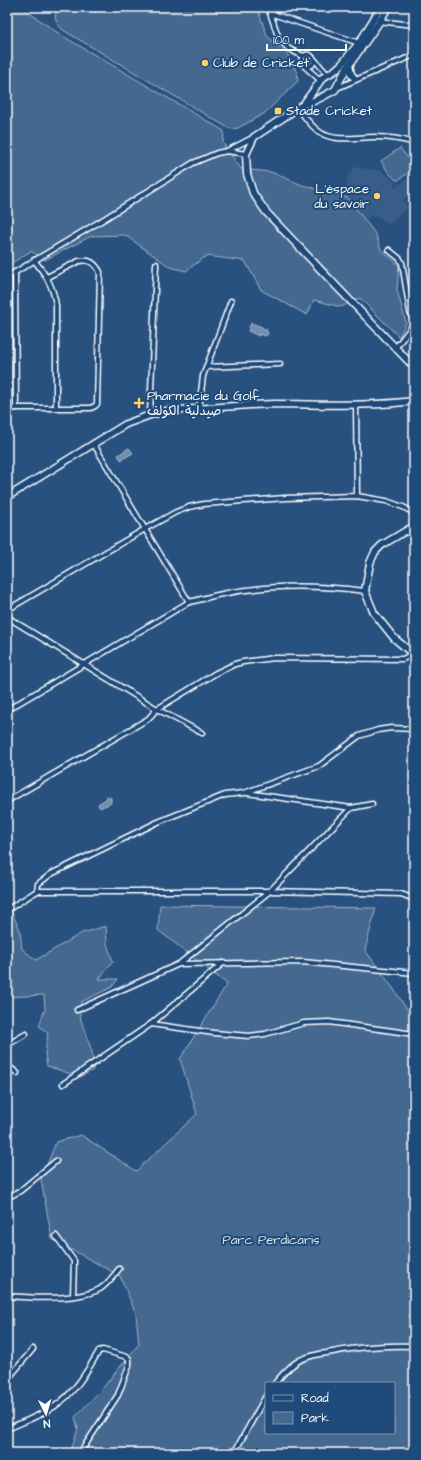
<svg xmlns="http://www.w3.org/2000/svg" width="421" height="1460" font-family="'Architects Daughter','Playpen Sans Arabic',sans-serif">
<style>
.built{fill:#375d88}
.green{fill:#446890;stroke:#a2b4c8;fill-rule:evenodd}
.water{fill:#718dab;stroke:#aabbcd}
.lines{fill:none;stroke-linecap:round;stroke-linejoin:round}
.street-casing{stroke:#fff;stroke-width:7}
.secondary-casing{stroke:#fff;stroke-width:9}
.street{stroke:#1f4a7a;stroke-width:4}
.secondary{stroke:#1f4a7a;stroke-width:6}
.poi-dot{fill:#ffd166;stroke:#1f4a7a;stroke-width:1.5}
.labels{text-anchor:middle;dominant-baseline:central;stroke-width:4;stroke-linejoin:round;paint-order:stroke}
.poi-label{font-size:13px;fill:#fff;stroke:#1f4a7a;text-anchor:start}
.park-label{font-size:13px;fill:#dae1e9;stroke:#1f4a7a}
</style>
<rect width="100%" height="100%" fill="#28517f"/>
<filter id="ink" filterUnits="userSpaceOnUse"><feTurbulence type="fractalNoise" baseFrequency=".025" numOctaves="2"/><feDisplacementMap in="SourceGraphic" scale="8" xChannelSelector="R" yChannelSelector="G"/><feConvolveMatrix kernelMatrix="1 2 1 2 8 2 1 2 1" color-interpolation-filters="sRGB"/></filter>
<g filter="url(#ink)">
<polygon class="built" points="354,167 382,171 395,182 393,185 395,188 408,178 414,186 414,191 403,200 408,208 389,224 374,214 366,219 347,198 346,195 348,174 351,174"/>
<g class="green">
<polygon points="7,7 21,7 61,35 224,131 223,143 241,169 271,172 302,185 348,198 376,235 381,250 399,265 397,290 406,323 399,337 360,298 341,307 314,300 307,315 261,290 245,261 206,256 186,271 170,267 125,235 91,236 45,260 31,251 7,266"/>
<path d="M58,7h199l10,29 20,18 10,18 1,9 -33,32 -27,15 -8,1 -167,-99c-8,-8 -10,-12 -5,-23z"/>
<polygon points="400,148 414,166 414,173 411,171 398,180 396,180 388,172 381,161"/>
<path d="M160,905l216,3 -11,42 28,38 21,32v433h-344l8,-24 -3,-12 26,-27 38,-46 -3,-30 -16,-38 -68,-37 -11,-59 15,-38 25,-7 55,36 61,-57 -17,-55 47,-75 -69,-54zM266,1383h128v50h-128z"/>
<polygon points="12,913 20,930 22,949 36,960 82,933 106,926 107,944 113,961 99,979 118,979 112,987 81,1002 80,1017 92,1052 93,1070 80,1077 47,1066 45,1053 48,1033 39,1026 45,1009 44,995 7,997 7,916"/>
</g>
<g class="water">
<polygon points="251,323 262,327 262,328 266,329 268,334 265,336 259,334 259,336 248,331"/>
<polygon points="129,448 133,453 121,460 118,455"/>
<polygon points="107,796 111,798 111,803 100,808 98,804 106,799"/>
</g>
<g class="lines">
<g class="street-casing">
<g id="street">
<polyline points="268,7 279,39 289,49 303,56"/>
<polyline points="270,13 359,43"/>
<polyline points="378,21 414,25"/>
<polyline points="314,59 327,74"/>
<path d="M306,67l6,-2c3,-4 2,-7 -2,-10 -6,-2 -10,3 -8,9l18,16"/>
<polyline points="337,88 414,55"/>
<path d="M298,108c7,9 13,19 23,25 15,9 36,4 53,4 13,0 28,2 40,6"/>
<polyline points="227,151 254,137"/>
<polyline points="389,250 400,259 402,263 410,312 414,321"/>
<path d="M34,260c12,15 19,26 22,45v103"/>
<polyline points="15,272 16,408"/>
<polyline points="7,277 104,219 193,163 217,153 227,151 246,154"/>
<polyline points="396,347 414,324"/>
<polyline points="206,367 280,364"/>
<polyline points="356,405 357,496"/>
<polyline points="199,409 203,376 231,301"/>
<path d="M7,410l9,-2h75l4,-2 2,-2 3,-132c-5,-9 -10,-13 -21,-11l-32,16"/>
<polyline points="150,415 156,264"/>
<polyline points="93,443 189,602"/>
<polyline points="406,530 414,539"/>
<polyline points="7,610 145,529 176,512 189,507 204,504 285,498 357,496 386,501 403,507 414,513"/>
<polyline points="7,617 157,709 202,733"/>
<path d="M7,710l182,-108c11,-2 22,-6 33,-8 47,-10 96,-9 143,-3"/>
<polyline points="247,793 351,808 372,804"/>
<polyline points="7,801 148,719 157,709 216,673 235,664 243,662 274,658 403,659 412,654"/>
<polyline points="37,891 38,884 51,874 158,822 225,795 244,793 319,766 359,736 378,730 391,728 414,729"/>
<polyline points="7,910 37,891 270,891 401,894 414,899"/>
<polyline points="179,964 303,962 414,973"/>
<polyline points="77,1010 179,964 270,891 351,808"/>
<polyline points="151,1024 214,1033 249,1036 265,1034 304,1023 329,1022 414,1034"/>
<polyline points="7,1045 26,1034"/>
<polyline points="7,1065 17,1073"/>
<polyline points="63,1084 151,1024 223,963"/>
<polyline points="7,1198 20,1191 56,1161"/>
<polyline points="56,1236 74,1261 73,1296"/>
<path d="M7,1296c24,2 71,5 93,-7 8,-5 13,-13 19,-20"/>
<polyline points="7,1380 33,1349"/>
<path d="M275,1383c7,-8 15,-18 25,-23 9,-4 18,-6 27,-7 29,-6 58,-8 87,-7"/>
<path d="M7,1429c16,-7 33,-13 48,-23 20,-13 32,-35 44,-55l4,-1 24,7 2,2v7l-11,29 -38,58"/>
<polyline points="234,1453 266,1396"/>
</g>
</g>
<g class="secondary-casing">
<g id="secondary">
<path d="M388,7l-8,14 -35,50 -10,19c-10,5 -20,12 -31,14l-50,33 -8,17 1,20 6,19 13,19 73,77 75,78"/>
<polyline points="349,65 351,74 355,79"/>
<path d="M304,104c6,-10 13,-17 18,-26l12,-7 8,-7 17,-21 22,-36"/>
<path d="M7,497l119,-73 24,-9 17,-4c35,-2 71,-6 107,-7 47,0 93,3 140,-3"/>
<polyline points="414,526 382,545 375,552 370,563 365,591 374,613 394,638 414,655"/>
</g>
</g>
<use href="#street" class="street"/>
<use href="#secondary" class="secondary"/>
</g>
</g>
<g class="poi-dot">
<circle cx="205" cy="63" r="4"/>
<rect x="274" y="107" width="8" height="8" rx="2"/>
<circle cx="377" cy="196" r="4"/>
<path d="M137 397h4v4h4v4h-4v4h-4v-4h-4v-4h4z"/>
</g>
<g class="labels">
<g class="poi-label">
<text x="213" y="63">Club de Cricket</text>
<text x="286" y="111">Stade Cricket</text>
<text x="369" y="189" text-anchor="end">L'éspace<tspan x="369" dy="15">du savoir</tspan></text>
<text x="147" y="396">Pharmacie du Golf<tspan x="147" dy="15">صيدلية الكولف</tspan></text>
</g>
<g class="park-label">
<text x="271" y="1240">Parc Perdicaris</text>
</g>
</g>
<rect width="421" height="1460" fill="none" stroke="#1f4a7a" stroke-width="24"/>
<rect x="12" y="12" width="397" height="1436" fill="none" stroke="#fff" stroke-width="1.5" filter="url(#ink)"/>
<rect x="265" y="1382" width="130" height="52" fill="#1f4a7a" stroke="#7992af"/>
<rect x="273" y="1395" width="20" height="6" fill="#1f4a7a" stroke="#7992af"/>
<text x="301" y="1402" font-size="12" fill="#ffffff">Road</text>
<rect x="273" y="1412" width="20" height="12" fill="#446890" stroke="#7992af"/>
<text x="301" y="1422" font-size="12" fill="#ffffff">Park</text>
<g transform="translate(46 1414) rotate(175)" stroke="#1f4a7a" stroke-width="3" paint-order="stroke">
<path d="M0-3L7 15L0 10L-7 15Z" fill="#ffffff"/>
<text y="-6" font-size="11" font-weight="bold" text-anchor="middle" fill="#ffffff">N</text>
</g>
<path d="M267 44v6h79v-6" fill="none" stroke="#ffffff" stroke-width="2"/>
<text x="273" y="44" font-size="12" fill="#ffffff" stroke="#1f4a7a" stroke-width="3" paint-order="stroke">100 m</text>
</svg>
